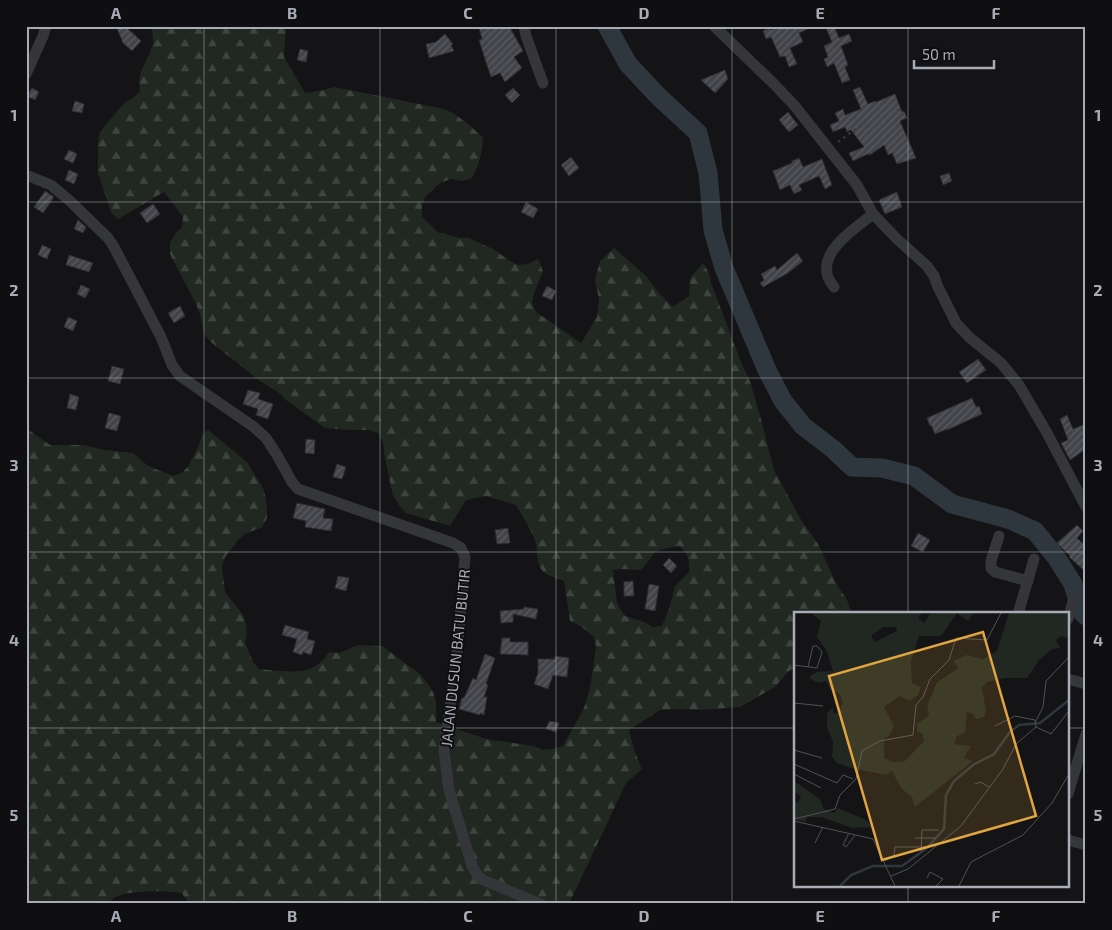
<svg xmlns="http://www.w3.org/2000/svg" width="1112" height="930" font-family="'Exo 2',sans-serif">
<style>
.forest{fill:url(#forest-firs);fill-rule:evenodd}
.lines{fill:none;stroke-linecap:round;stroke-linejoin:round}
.river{stroke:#2e373d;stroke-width:19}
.building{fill:url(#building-hatch);stroke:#2e2e32}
.path{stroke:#3c3d41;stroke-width:2;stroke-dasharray:2.5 4;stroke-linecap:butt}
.minor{stroke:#35363a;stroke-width:11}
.grid{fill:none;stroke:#a7acb5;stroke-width:1;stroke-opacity:0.55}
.labels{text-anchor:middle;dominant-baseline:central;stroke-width:4;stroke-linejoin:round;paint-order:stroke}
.street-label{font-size:15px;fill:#a7acb5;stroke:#0f0f11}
.inset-river{fill:none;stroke:#2e373d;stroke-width:2.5}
.inset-road{fill:none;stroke:#4f5156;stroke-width:1}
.view{fill:#e2a540;fill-opacity:0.15;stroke:#e2a540;stroke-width:2.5}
.inset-edge{fill:none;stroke:#a7acb5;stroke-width:2.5}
.neatline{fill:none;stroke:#a7acb5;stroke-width:2}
.grid-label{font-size:16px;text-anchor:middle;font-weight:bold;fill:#a7acb5}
</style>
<defs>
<pattern id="forest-firs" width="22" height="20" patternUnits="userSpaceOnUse" patternTransform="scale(1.25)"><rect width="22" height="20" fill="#212821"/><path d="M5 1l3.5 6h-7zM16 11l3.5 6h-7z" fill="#3e443f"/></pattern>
<pattern id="building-hatch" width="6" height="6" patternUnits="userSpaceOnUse" patternTransform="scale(1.25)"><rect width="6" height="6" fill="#434449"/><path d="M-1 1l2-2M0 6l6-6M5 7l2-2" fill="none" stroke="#5b5c61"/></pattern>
</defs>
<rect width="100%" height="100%" fill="#141416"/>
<path class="forest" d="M152,26h134l-2,31 21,36 20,-3 9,-3 110,22c15,6 28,18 39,29 -1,15 -4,28 -11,40l-10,3 -11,-2 -11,4 -15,14 -3,9v11l16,15 22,6h9l24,11 17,12 8,4 10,-1 10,-5 5,12 -9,22 -2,10 4,9 45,31 16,-26 2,-18 -4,-19 5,-19 14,-13 32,28 13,17 14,14 16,-11 1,-18 13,-15 6,10 2,10 30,79 10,22 10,35 13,51 26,48 18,26 18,39 11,17 5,14h-56v52l-8,6 -13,15 -35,20 -40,3 -20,-1 -20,1 -31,20 5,20 8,19 -16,14 -57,121h-380l-7,-11c-14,-3 -57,-3 -68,5 -2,2 -4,4 -6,6h-82v-476l24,17h34l20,5 29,3 15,13 25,10 10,-4 6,-7 10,-20 3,-10 6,-5 39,32 17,28 3,18v10l-5,9 -17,7 -8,7 -12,16 -3,9 3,26 18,23 3,9 1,10 -2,9 8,19 6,7c27,2 54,10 70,-17l10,1 19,-8 24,1 39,29 6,8 6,9 3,9v21l50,17 48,7 9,4 10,-1 10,-3 21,-38 6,-20 6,-41 -2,-10 -7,-6 -8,-6 -9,-4 -6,-40c-4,-2 -15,-5 -18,-7 -10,-7 -8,-20 -10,-30 -4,-14 -13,-27 -20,-39l-30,-9 -20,4 -16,26 -44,-13 -7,-8 -6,-9 -9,-43 -1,-11 -5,-9 -9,-3h-21l-23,-2 -39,-28 -8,-8 -18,-11 -49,-39 -7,-8 -4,-20 -4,-10 -26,-50v-11l5,-9 7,-7 1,-10 -19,-25 -46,27 -7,-7 -13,-39v-32l2,-9 24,-29 9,-5 7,-7 -1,-10 2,-10 9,-18 3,-9zM679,546c9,8 11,14 10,26l-14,14 -5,20 -8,20 -9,1 -9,-5 -19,-6 -8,-12 -4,-34 9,-1 19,1c5,-5 7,-9 11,-14 6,-8 19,-8 27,-10z"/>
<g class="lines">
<polyline class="river" points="607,26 628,64 659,97 698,133 708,173 713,230 724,268 767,370 783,401 803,426 833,449 852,467 882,468 914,476 952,504 1008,519 1035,531 1056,557 1073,584 1081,611 1086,616"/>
</g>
<g class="building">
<polygon points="116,26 125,26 141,41 132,51 123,43"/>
<polygon points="485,26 509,26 523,51 514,57 522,68 505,82 500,73 491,77 485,59 479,40 482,39 479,28"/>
<polygon points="779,26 814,26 799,33 803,42 790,48 797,64 789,67 785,56 780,57 771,37 766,39 763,31 770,28 771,30"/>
<polygon points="825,26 834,26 839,38 849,34 852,41 841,46 848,65 845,67 850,80 842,83 834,63 827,67 824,59 828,57 824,46 832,42"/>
<polygon points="445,34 453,44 451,45 454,51 429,58 426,44 436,42"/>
<polygon points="300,49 308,51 306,62 297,60"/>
<polygon points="725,70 728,79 715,93 701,80"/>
<polygon points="860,87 868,104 875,101 876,102 895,94 902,112 904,111 907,118 900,121 916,158 897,164 892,153 888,155 884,145 870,155 868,154 853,161 849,153 864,147 851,130 847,132 845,127 833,132 830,125 839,121 835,113 843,109 845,115 861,109 853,90"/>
<polygon points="32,88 39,92 35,100 27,96"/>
<polygon points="513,88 520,95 512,103 505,95"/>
<polygon points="75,101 84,104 82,113 72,111"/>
<polygon points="788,112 798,125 789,132 779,120"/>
<polygon points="69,150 77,154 73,163 64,159"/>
<polygon points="571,157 579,168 569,176 561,165"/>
<polygon points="799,158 803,167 822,159 832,185 825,189 819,176 799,185 802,190 794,194 790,185 780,190 773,171 792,163 792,161"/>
<polygon points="69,170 78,174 74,184 65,180"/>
<polygon points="949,173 952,181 943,185 940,176"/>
<polygon points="45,191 54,197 43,213 34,207"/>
<polygon points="897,192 902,207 885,214 879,200"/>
<polygon points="526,202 538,209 533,218 521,212"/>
<polygon points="153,204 160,214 147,223 140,213"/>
<polygon points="78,220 86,227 83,233 74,229"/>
<polygon points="42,245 51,249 47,259 38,255"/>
<polygon points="797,253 803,261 788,273 763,287 760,283 764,280 761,274 775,266 777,270"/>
<polygon points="69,255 93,263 89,272 66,265"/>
<polygon points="81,285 90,289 85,298 77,294"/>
<polygon points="547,286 556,291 552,300 542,296"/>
<polygon points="180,306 185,316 174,323 168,313"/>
<polygon points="68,317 77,321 73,331 64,327"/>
<polygon points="978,359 986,370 967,383 959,372"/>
<polygon points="112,366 124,369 120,384 108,381"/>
<polygon points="248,390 260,393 258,399 273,404 268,419 256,415 258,409 243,404"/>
<polygon points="70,394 79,397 76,410 67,408"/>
<polygon points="972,398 976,407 979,406 982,414 947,430 947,429 935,434 931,425 930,426 927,418"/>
<polygon points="109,413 121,416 117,431 105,428"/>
<polygon points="1067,415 1073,429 1086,424 1086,449 1070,460 1061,443 1068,440 1060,419"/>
<polygon points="306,439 315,440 314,454 305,453"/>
<polygon points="337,464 346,467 342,479 333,477"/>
<polygon points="297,503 325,509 323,518 333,519 331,531 305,527 306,521 293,518"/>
<polygon points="1077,525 1083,531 1077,538 1086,546 1086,572 1069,557 1070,556 1057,543"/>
<polygon points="508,528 510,543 497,544 495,530"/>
<polygon points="918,533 930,540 923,552 911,546"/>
<polygon points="669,558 677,566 671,573 663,565"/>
<polygon points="338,576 349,578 346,591 335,588"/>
<polygon points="633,581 634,596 624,596 624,582"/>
<polygon points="649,584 659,586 655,611 645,609"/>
<polygon points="524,607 538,609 536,619 513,614 513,622 501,623 500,611 524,609"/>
<polygon points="285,625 309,632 307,639 315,641 311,655 303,652 302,655 293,652 297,639 282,635"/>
<polygon points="502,638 510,638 510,642 528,642 528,655 500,654"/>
<polygon points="485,654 495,658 486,684 488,685 484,697 487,697 484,715 480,713 480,715 459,709 462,698 464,698 473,678 476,680"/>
<polygon points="555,656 569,658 567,677 553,675 548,689 534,684 538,673 538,659 555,659"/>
<polygon points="549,721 559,723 556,732 546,729"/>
</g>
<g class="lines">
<polyline class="path" points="838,142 865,122"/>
<g class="minor">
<polyline points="524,26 526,36 543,83"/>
<polyline points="714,26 772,82 794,105 857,185 873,214 897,239 927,266 934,276 938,287 956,323 969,337 1001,363 1019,385 1047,433 1086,507"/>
<polyline points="26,74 43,36 46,26"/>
<polyline points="26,175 51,185 70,201 108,238 114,247 161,337 172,365 180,376 254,427 266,438 277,455 292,482 298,489 453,543 461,548 465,557 457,654 444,750 449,790 472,866 478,876 483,880 541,904"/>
<path d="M834,287c-3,-4 -7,-9 -7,-14 -5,-24 30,-46 46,-59"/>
<polyline points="999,536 991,561 991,568 995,572 1028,581"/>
<polyline points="1018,614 1034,559"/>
<polyline points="1068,619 1074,598"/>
<polyline points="1068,679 1086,684"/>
<polyline points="1068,794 1086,734"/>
<polyline points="1068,840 1086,845"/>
</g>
</g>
<path class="grid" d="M204,26v878M380,26v878M556,26v878M732,26v878M908,26v588M26,202h1060M26,378h1060M26,552h1060M26,728h770M1068,728h18M908,886v18"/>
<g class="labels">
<g class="street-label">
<text transform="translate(455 658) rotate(-84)">JALAN DUSUN BATU BUTIR</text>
</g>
</g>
<g transform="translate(794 612)">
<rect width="275" height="275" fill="#141416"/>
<path d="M17,1h111l-4,5 6,5 6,-9 7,-1h36l-5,8 -11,-8 -16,23h-22l-8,25 1,22 9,4 -3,8 -8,6 -10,-5 -16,11 10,19 -4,9 -6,4v19l9,4 12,-1 19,-20 -2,-8 -5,-1v-8l12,-9 -2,-9 10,-24 22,-14 -6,-7 13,-6 17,4 14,-8 12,-38h60v25l-8,-2 -5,4 4,8 -8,1 -13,11 -12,18h-22l-18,4 -5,5 4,24 -2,6 -8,2 -3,-5 -6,-2 -2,21 -8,3 -3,8 17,2 -7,12 9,3 -58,46 -3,-10 -11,-9 -9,-17 -6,4 -35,-7 -14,-5 -5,-6 1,-16 -6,-13v-15l6,-5v5h5l5,-10 -3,-9 -10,-5 -4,-8 -7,2 -9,-4v-3l7,-4 16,-1 -6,-20 -10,-14 4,-16zM89,15h13l1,4 -22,11 -4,-6zM0,169l26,18 4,10 10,4 4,-5 30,13 3,6 -19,1 -31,-11h-14l-2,5 -11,-3v-18l4,2 3,-7 -7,-4z" fill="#212821" fill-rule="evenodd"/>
<path class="inset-river" d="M46,274l11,-11 22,-9h29l25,-18 17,-19 2,-34 8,-14 19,-16 21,-11 16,-22 9,-7 21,-2 29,-23"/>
<path class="inset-road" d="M0,53l23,3 5,-16 -5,-6h-4l-5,21M0,91l29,3M242,109l7,-14 3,-26 23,-24M201,114l20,-10 20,4 1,7M242,115l15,7 18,-23M0,138l28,8M0,152l43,19 6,-8 10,4M0,162l27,14M181,172l5,-2 9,5M0,207l41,-10 5,-14 16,-16 6,-28 18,-10 33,-6 3,-30 7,-8 7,-18 19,-19 7,-22 31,2 14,-27M0,209l79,18 22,47M55,221l-6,12 3,2 9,-12M121,226h20M21,231l8,-16M127,240l1,-22h17M91,249l9,-6 1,-8h30M97,264l17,-7 53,-43 42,-57 13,-25 20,-17M133,266l3,-6 13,7 -7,7M165,274l12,-24 52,-27 29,-32 17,-29"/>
<path class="view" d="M189,20l53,184 -154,44 -53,-184z"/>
<rect width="275" height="275" class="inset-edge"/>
</g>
<rect width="1112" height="930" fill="none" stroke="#0f0f11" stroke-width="55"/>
<path d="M914 60v8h80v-8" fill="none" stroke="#a7acb5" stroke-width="2.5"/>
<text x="922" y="60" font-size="15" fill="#a7acb5" stroke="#0f0f11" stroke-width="4" paint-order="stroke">50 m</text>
<rect x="28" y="28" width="1056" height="874" class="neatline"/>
<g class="grid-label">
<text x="116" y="19">A</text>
<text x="292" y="19">B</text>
<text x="468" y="19">C</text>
<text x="644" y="19">D</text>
<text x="820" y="19">E</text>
<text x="996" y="19">F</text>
<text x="14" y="121">1</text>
<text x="1098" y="121">1</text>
<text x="14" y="296">2</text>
<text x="1098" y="296">2</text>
<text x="14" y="471">3</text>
<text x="1098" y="471">3</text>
<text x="14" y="646">4</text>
<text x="1098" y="646">4</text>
<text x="14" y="821">5</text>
<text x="1098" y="821">5</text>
<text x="116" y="922">A</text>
<text x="292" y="922">B</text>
<text x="468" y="922">C</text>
<text x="644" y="922">D</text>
<text x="820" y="922">E</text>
<text x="996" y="922">F</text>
</g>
</svg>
